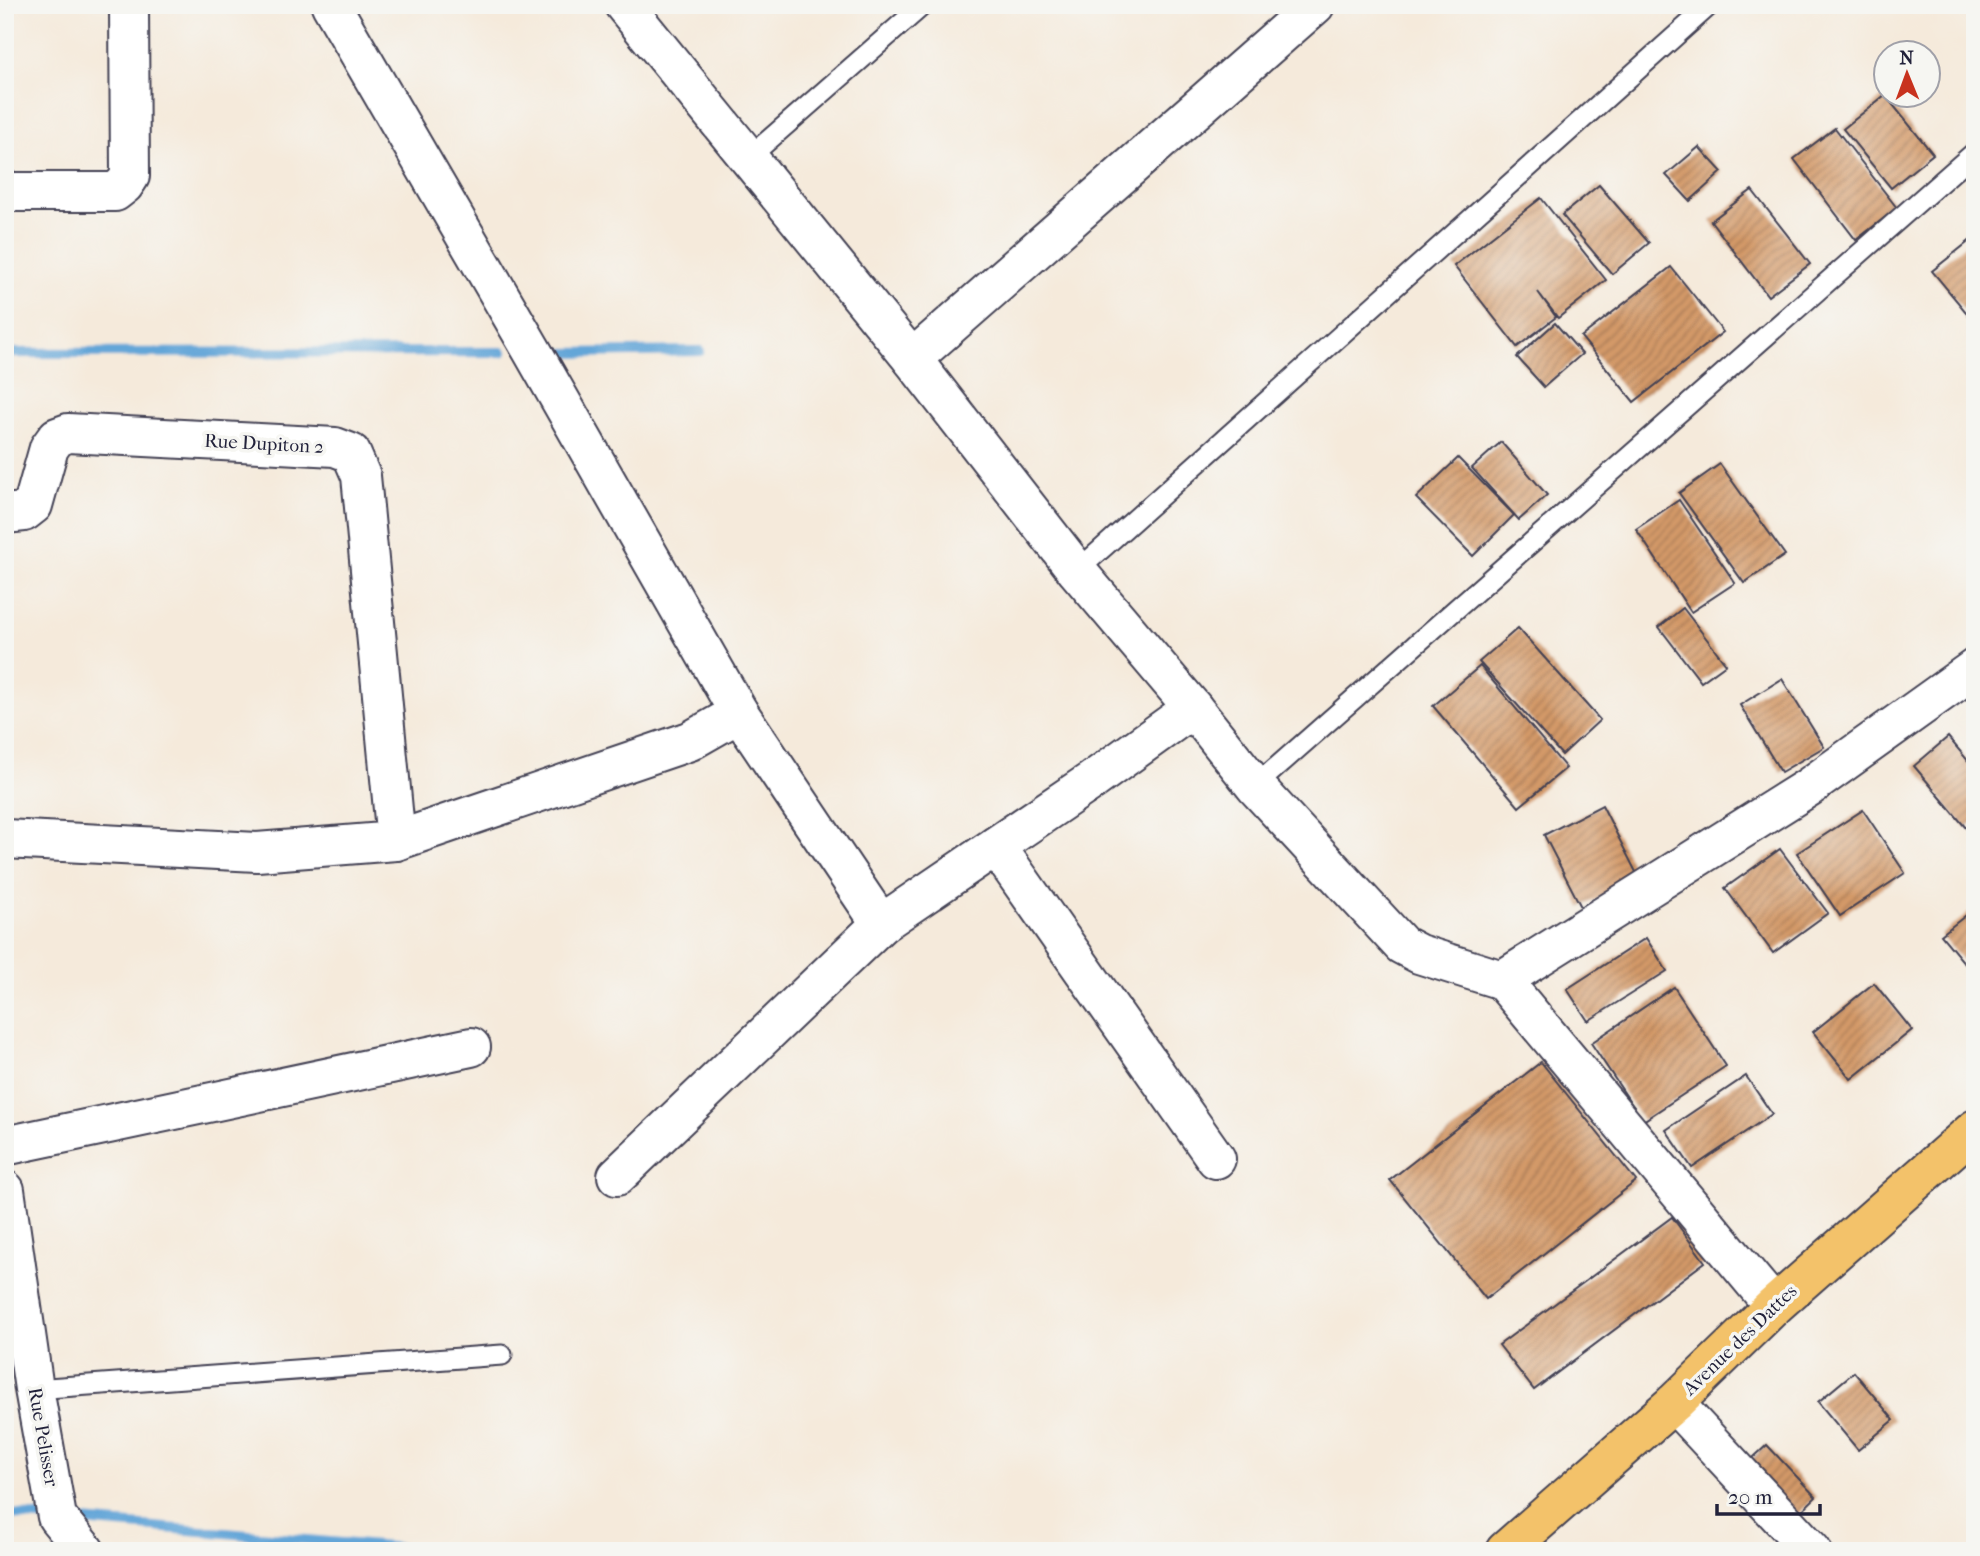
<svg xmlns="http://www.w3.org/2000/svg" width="1980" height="1556" font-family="'IM FELL French Canon',serif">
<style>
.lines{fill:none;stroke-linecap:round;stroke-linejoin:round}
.stream{stroke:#63a6d8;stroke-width:10}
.building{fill:url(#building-hatch)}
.lane-casing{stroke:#424053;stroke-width:23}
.street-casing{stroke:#424053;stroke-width:42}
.primary-casing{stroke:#424053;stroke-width:42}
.lane{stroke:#fff;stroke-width:19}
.street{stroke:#fff;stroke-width:38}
.primary{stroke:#f3c26a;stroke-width:38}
.labels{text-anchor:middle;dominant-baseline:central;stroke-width:7;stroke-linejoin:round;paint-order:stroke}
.street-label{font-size:19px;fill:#22223b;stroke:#f6f6f2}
</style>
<defs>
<pattern id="building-hatch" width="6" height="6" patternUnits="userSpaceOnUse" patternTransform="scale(1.75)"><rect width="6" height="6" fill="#d39968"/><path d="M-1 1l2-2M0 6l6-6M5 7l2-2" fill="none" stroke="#ab7c57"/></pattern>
</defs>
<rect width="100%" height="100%" fill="#f6f6f2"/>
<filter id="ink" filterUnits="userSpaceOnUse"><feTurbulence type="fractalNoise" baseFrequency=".0143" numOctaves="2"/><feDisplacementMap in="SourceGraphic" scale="14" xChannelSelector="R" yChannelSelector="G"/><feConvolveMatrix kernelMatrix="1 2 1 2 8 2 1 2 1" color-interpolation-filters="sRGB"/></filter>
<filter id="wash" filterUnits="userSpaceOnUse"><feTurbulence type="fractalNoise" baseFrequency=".00686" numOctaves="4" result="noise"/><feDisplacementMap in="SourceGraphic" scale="28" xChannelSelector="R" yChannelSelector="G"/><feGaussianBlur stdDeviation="1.57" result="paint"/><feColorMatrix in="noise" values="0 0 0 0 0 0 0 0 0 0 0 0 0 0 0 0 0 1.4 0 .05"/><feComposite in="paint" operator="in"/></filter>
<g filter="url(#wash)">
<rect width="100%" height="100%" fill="#f5eadb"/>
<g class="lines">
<g class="stream">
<polyline points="5,353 502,352"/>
<polyline points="565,353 700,351"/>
<polyline points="5,1514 51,1518"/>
<polyline points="71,1520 436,1551"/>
</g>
</g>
<g id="blocks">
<g class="building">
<polygon points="1885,95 1933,154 1891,188 1843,129"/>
<polygon points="1835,128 1897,208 1856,240 1794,159"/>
<polygon points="1699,147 1722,172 1690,201 1666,175"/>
<polygon points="1599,185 1649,243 1612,274 1562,215"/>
<polygon points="1752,190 1810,264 1768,296 1711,221"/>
<polygon points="1541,198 1606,280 1558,318 1538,292 1556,317 1517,347 1454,266"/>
<polygon points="1972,239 1975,243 1975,323 1932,271"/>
<polygon points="1671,267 1723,332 1634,402 1581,337"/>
<polygon points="1555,323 1582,354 1544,387 1517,357"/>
<polygon points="1501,442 1547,495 1519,520 1472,468"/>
<polygon points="1458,458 1514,515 1473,556 1416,498"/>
<polygon points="1720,464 1785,555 1744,583 1679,493"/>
<polygon points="1679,500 1735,583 1691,612 1636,529"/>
<polygon points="1683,608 1726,664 1701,682 1659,627"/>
<polygon points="1518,628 1600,720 1562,755 1479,662"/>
<polygon points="1480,666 1566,768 1519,807 1433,706"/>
<polygon points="1782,679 1824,747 1781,772 1740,705"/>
<polygon points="1948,737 1975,769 1975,821 1966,828 1914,766"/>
<polygon points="1602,805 1639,878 1581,907 1544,835"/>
<polygon points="1863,810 1905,873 1840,916 1797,853"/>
<polygon points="1780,849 1828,913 1773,953 1725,888"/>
<polygon points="1975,908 1975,976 1941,935"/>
<polygon points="1646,938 1667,971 1588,1021 1567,989"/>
<polygon points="1874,983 1912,1030 1851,1079 1813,1032"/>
<polygon points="1674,987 1726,1066 1643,1121 1591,1043"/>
<polygon points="1541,1062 1636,1181 1486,1299 1390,1180"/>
<polygon points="1746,1076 1772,1114 1692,1168 1666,1130"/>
<polygon points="1672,1217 1705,1262 1534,1390 1499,1345"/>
<polygon points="1854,1372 1894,1420 1858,1450 1818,1402"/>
<polygon points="1767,1445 1816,1497 1791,1521 1742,1468"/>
</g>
</g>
</g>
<g filter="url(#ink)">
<use href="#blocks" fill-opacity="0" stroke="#424053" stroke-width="2"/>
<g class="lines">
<g class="lane-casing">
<g id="lane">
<polyline points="748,158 923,5"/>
<polyline points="1077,571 1710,5"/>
<polyline points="1255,786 1975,152"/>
<polyline points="34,1389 502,1355"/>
</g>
</g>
<g class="street-casing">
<g id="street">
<polyline points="331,5 531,349 739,713 881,924"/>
<polyline points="624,5 912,359 1077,571 1193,708 1255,786 1402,945 1419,954 1502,980 1774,1306"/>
<polyline points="5,192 115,192 124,185 130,176 129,5"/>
<polyline points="912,359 1315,5"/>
<polyline points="5,514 24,512 33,505 49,448 57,437 68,433 335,447 351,453 361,476 396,841"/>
<polyline points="5,839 257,852 396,841 690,741 739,713"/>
<polyline points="996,846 1216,1159"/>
<polyline points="1502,980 1809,787 1975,668"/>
<polyline points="5,1146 471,1047"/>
<polyline points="617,1176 881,924 1093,780 1193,708"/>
<polyline points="5,1190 34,1389 57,1517 85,1551"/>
<polyline points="1674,1403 1812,1551"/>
</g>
</g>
<g class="primary-casing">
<polyline id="primary" points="1505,1551 1674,1403 1774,1306 1975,1129"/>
</g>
<use href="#lane" class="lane"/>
<use href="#street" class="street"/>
<use href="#primary" class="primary"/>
</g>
</g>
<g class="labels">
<g class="street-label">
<text transform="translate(264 444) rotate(3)">Rue Dupiton 2</text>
<text transform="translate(1740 1340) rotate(-44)">Avenue des Dattes</text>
<text transform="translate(43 1437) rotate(80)">Rue Pelisser</text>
</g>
</g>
<rect width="1980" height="1556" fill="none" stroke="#f6f6f2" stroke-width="28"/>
<g transform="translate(1907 74) rotate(359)"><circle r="33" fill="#f6f6f2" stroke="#a1a1a9" stroke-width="2"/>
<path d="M0-5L12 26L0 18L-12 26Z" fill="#c8321e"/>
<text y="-10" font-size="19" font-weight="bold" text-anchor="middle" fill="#22223b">N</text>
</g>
<path d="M1717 1504v10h103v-10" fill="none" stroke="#22223b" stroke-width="3.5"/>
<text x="1728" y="1504" font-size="21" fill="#22223b" stroke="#f6f6f2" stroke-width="5" paint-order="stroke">20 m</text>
</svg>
